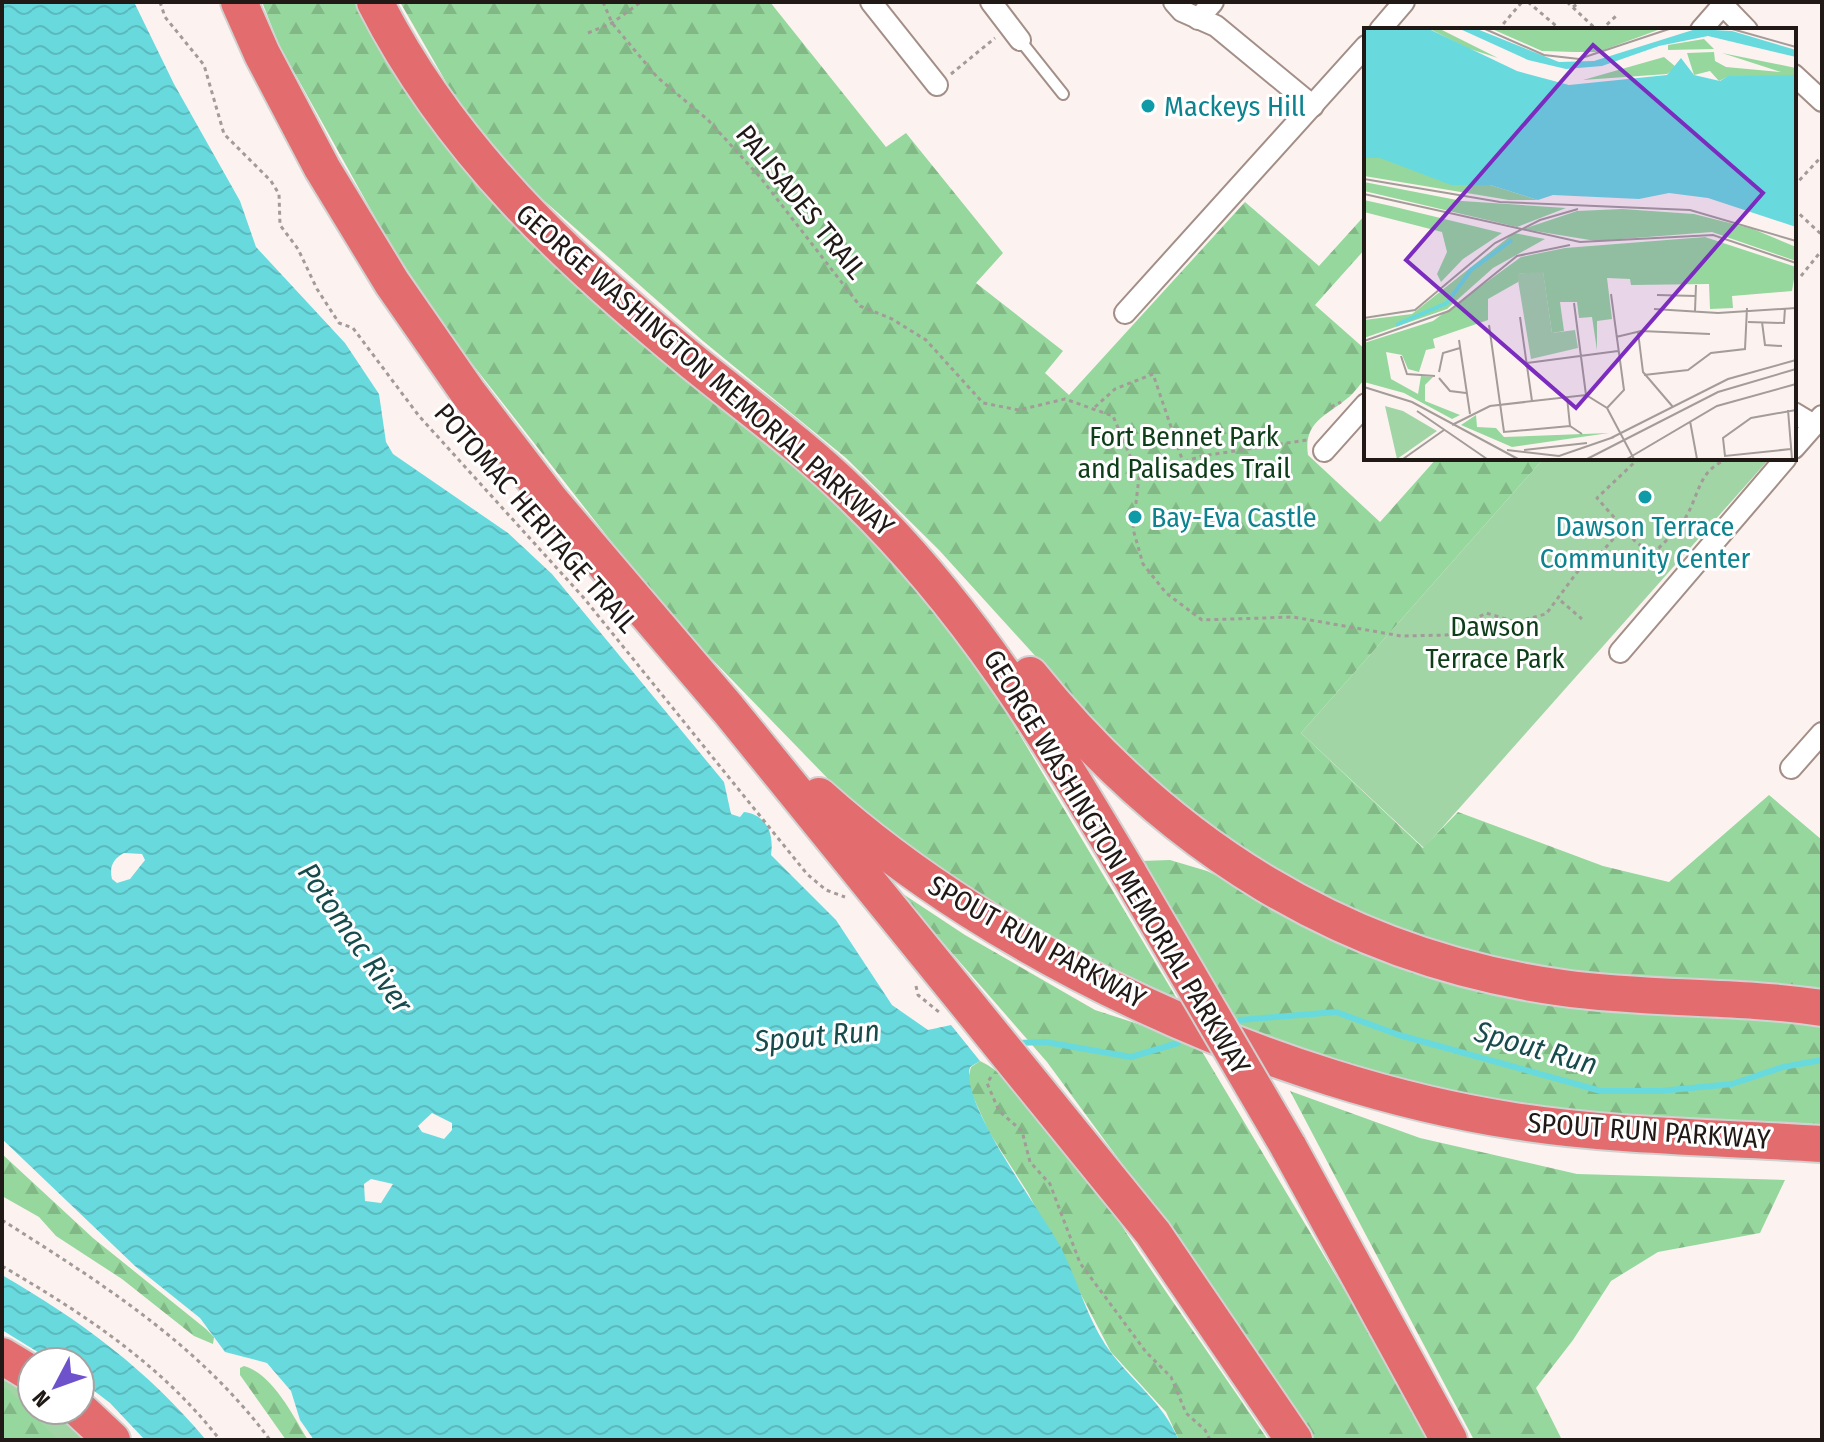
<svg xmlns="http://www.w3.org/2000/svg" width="1824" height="1442" font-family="'Fira Sans Condensed',sans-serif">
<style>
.green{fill:#a1d5a6}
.forest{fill:url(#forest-firs)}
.water{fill:url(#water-waves);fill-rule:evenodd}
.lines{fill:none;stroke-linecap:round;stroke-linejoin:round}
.stream{stroke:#68dade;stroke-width:6}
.lane-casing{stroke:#a38f87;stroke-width:14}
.street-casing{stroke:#a38f87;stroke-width:24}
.highway-casing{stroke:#d2d1d0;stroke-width:40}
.path{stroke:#a39b98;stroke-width:3;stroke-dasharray:4 4;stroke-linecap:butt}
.lane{stroke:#fff;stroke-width:10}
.street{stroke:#fff;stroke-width:20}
.highway{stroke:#e36c6f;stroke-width:36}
.highway-bridge-casing{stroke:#d2d1d0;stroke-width:40;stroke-linecap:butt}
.highway-bridge{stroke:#e36c6f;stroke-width:36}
.culture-dot{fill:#0f9aa8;stroke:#fff;stroke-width:3}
.labels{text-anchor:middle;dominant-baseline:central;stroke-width:6;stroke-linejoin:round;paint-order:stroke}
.culture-label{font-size:28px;fill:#0d838f;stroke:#fff;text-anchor:start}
.street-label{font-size:28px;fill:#201916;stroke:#fff}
.park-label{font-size:28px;fill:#0e3d19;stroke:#fff}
.water-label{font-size:30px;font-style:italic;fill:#174b4c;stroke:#fff}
.inset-river{fill:none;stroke:#68dade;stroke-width:4}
.inset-road{fill:none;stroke:#a49c99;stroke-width:2}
.view{fill:#7b2cbf;fill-opacity:0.15;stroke:#7b2cbf;stroke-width:4}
.inset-edge{fill:none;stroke:#201916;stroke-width:4}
</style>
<defs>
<pattern id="forest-firs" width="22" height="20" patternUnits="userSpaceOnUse" patternTransform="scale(2)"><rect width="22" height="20" fill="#96d79d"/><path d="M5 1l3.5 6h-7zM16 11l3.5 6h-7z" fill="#81b886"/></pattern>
<pattern id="water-waves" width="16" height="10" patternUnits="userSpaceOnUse" patternTransform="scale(2)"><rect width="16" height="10" fill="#68dade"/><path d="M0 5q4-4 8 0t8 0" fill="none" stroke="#5ababe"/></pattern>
</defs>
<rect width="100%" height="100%" fill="#fcf3f0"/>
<g class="green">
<polygon points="1544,458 1770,458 1424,848 1301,733"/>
<polygon points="2,1365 32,1386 32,1410 66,1410 95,1440 2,1440"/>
</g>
<g class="forest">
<polygon points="262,2 356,2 403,87 442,138 796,461 936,605 999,700 1183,1009 1057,948 872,824 668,614 462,351 391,246 279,45"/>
<path d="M400,2h370l116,145 20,-14 97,120 -27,30 87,68 -18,22 24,22 176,-193 74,64 47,-52v34l-51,57 51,45v28c-6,6 -11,14 -17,19 -22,19 -46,24 -41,58l72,67 57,-64h107l-243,275 122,115 35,-36 145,54 66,16 100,-87 53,45v151l-267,-18 -68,-12 -162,-63 -58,-28 -111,-75 -57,-69 -160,-176 -93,-92 -143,-117 -171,-151 -45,-49 -33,-45z"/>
<polygon points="1170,860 1207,871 1360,944 1822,1019 1822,1132 1537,1113 1401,1082 1240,1033 1140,861"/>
<polygon points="897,890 965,935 1095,1010 1197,1043 1391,1368 1427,1440 1315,1440 1145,1195 1047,1062"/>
<path d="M980,1061c51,23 131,148 163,197 41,61 84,121 125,182h-89l-13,-28 -55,-60 -83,-159 -39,-61 -22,-49 4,-16z"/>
<polygon points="1290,1091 1420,1138 1577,1174 1785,1180 1760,1233 1658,1252 1611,1281 1573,1340 1536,1388 1562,1440 1474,1440"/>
<polygon points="2,1154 93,1238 206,1329 214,1337 213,1344 194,1336 122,1279 56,1236 39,1217 2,1196"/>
<path d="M244,1366c29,8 49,50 64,74h-22l-46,-65v-7z"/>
<polygon points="2,1386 10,1391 58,1440 2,1440"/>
</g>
<g class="water">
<path d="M2,2h132l40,82 66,117 16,46 89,96 34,51 7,48 7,12 115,79 44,41 172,208 7,32 9,3 4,-5c24,3 30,23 27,43l65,65 56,85 36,25 23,-5 29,36 -10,6c-11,35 69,141 89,177 19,35 28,78 53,110 25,32 49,47 67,86h-865l-14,-20 -9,-29 -24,-28 -42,-11 -25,-34 -65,-52 -133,-127zM124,853l18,1 3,6 -15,19 -13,4 -5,-4c-3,-12 1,-20 12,-26zM432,1113l20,10v7l-8,9 -22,-7 -4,-6zM371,1179l22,5 -12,19 -16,-2 -1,-17z"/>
<path d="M2,1275c78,45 146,95 204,165h-61l-35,-37 -30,-23v-18h-26l-52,-32z"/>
</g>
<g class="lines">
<g class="stream">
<polyline points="1240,1020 1336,1012 1399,1035 1601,1091 1660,1091 1732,1084 1783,1067 1822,1060"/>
<polyline points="1017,1043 1045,1042 1131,1057 1178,1043"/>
</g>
<g class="lane-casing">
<polyline id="lane" points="1020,40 1063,94"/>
</g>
<g class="street-casing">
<g id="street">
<polyline points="871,2 937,85"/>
<polyline points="991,2 1020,40"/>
<polyline points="1174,2 1182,11 1216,26 1313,106"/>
<polyline points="1720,2 1747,30"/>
<polyline points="1198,19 1213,2"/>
<polyline points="1380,30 1404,2"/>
<polyline points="1701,30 1722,6"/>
<polyline points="1794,75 1822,101"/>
<polyline points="1125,313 1366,46"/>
<polyline points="1794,413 1814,425"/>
<polyline points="1794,448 1822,416"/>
<polyline points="1324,451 1366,404"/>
<polyline points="1620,652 1786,458"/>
<polyline points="1791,768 1822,733"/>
</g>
</g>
<g class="highway-casing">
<g id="highway">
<polyline points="239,2 262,54 322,168 392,283 469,394 550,500 728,709 1153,1233 1294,1440"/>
<path d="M375,2c75,148 192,257 318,360 53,43 110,84 159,132 119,115 193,239 277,380"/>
<path d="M1030,675c137,170 314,283 533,313 86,12 173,7 259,20"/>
<path d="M819,796c179,161 457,288 695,325 102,16 205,16 308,23"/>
<polyline points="1288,1146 1449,1440"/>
<polyline points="2,1356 32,1374"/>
<polyline points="80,1410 112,1440"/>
</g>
</g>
<g class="path">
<polyline points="160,2 165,17 204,65 224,134 271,181 279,194 280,225 298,249 317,289 339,323 353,328 419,416 583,597 807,874 826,890 845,897"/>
<polyline points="603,2 612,23 657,77 708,120 760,177 860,306 892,319 926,340 983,403 1019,410 1065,399 1113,416 1139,477 1133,529 1143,564 1166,593 1202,620 1293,617 1401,636 1447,635 1486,613 1516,622 1546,614 1581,567 1593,562 1623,528"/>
<polyline points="1528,2 1561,30"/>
<polyline points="1567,2 1597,30"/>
<polyline points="1573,7 1580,2"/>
<polyline points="1498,30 1522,2"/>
<polyline points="1601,30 1616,16"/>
<polyline points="588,33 612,23 641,2"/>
<polyline points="951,74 995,38"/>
<polyline points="1794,186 1822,156"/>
<polyline points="1794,209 1822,235"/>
<polyline points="1801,276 1822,250"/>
<polyline points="1095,407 1115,389 1153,374 1183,462"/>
<polyline points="1331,407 1341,402"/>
<polyline points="1639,458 1597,498 1635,541 1667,566"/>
<polyline points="1735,458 1759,461"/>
<polyline points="1139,477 1202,456 1307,440"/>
<path d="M1653,554c11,-12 27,-25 34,-39 13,-23 12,-48 45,-57"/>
<polyline points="1561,601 1582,619"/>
<polyline points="916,986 918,995 939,1012"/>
<polyline points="991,1077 987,1083 999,1111 1022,1131 1030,1162 1050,1184 1080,1263 1146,1352 1171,1377 1186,1413 1205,1430 1210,1440"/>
<path d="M2,1220c99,63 197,124 268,220"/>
<path d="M2,1266c82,48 159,98 218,174"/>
</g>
<use href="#lane" class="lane"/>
<use href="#street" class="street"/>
<use href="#highway" class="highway"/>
<g class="highway-bridge-casing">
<polyline id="highway-bridge" points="1129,874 1288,1146"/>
</g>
<use href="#highway-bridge" class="highway-bridge"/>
</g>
<g class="culture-dot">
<circle cx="1148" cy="106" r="8"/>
<circle cx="1645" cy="497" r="8"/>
<circle cx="1135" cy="517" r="8"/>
</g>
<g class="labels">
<g class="culture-label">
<text x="1164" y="106">Mackeys Hill</text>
<text x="1151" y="517">Bay-Eva Castle</text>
<text x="1645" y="526" text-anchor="middle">Dawson Terrace<tspan x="1645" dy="32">Community Center</tspan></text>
</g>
<g class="street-label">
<text transform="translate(801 202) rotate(51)">PALISADES TRAIL</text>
<text transform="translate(705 370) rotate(41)">GEORGE WASHINGTON MEMORIAL PARKWAY</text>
<text transform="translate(536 518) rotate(49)">POTOMAC HERITAGE TRAIL</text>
<text transform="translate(1117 862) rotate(59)">GEORGE WASHINGTON MEMORIAL PARKWAY</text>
<text transform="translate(1037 942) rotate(29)">SPOUT RUN PARKWAY</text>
<text transform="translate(1649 1131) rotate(4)">SPOUT RUN PARKWAY</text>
</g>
<g class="park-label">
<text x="1184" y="436">Fort Bennet Park<tspan x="1184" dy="32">and Palisades Trail</tspan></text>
<text x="1495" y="626">Dawson<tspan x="1495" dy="32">Terrace Park</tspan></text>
</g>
<g class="water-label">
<text transform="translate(355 938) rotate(55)">Potomac River</text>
<text transform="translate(817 1036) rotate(-5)">Spout Run</text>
<text transform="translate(1536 1048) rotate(16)">Spout Run</text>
</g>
</g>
<g transform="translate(1364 28)">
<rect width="432" height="432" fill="#fcf3f0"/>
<path d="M179,243l9,62 23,-3 3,18 -47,11 -14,-85zM21,378l18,5 34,20 -40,28z" fill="#a1d5a6"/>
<path d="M66,1h10l58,29 -31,-10zM128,1h159l7,1 -60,22h-24l-32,-1zM340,11l10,10 -46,1v-5zM350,24l1,9 11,6 55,5 -59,-19 74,15 -1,10 -68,-1 -8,4 -9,-10 -16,4 -7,-22zM300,29l12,10 -9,7 -84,6zM16,129l71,27 39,1 48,15h-29l-145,-24v-18zM0,154l98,19 104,7 -49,19 -153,-36zM0,172l27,6 111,27 -39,26 -22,23 -4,-8 10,-22 -5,-20 -78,-20zM258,181l72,5 59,15 43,18v14l-84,-29 -116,9 -73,-12 54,-18zM150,205l31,6 -52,29 -46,41 -83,29v-18l48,-6zM341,209l91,30 -4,24 -60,5 1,12 -23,1 -1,-25 -78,1 -1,-6 -23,-1 5,41 -15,2v29l-5,-33 -13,1 -2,-16h-17l4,29 -12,2 -9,-61 -25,2v8l-30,17v21l-55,19 2,9 -9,2 -7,22 -11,-3 -6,-14 -16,-3 5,27 27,15 3,-18 12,1 -8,8v16l35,14 -8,4 -48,-26 -40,-11v-39l69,-22 88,-64 44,-9zM112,387l1,12 19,1 8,9 105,-4 -97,14 -51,-22z" fill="#96d79d"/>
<path d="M0,1h65l88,42 52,14 98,-10 14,-17 13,17 26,6 8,-5 68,-1v152l-88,-29 -39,-5 -30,6 -86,-4 -15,5 -48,-15h-39l-71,-27h-16zM96,1h17l82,33 35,-1 102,-32 36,2 64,19v7l-88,-21 -49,10 -57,20 -36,3 -38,-9z" fill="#68dade"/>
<path class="inset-river" d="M32,297l51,-22 24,-33 41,-30"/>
<path class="inset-road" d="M121,1l59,26 35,4 90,-30M368,1l64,18M0,151l136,23 190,8 106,31M0,166l216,48 133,-7 83,28M293,267l39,1M210,275l12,92M290,281l64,4 78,-5M331,283l1,-26M156,289l12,84M0,290l51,-8 80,-67 45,-23 38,-11M384,294l36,1 1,-15M398,294l3,23 17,1M125,297l15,107 66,-6 12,8M274,304l5,40 30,35M252,309l25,-6 69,3M95,312l11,74M0,313l85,-30 68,-55 53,-11M37,328l6,18 28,2M163,335l91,-12M75,344l4,-19 17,-5M280,347l44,-5 23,-17 34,-4 2,-41M75,350l11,13 16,2M0,359l48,15 106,57M203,369l3,29M243,380l17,-18 -13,-96M424,382l4,49M53,383l70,48M326,393l7,38M88,397l38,-19 96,-11 21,13 27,51M247,410l117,-59 68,-19M427,421l-66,7 -2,-18 28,-20 45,-8M143,422l52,6 55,-19M160,422l63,-7M39,431l41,-29M223,431l131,-67 78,-23M263,431l90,-53 79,-22"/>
<path class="view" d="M229,17l170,148 -187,215 -170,-148z"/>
<rect width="432" height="432" class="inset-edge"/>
</g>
<rect width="1824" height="1442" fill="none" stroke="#201916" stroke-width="8"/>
<g transform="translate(56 1386) rotate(229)"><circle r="38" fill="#ffffff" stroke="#a6a3a2" stroke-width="2"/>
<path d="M0-6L14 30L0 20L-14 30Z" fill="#6d52cb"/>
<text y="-12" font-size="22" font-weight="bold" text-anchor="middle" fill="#201916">N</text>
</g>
</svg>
